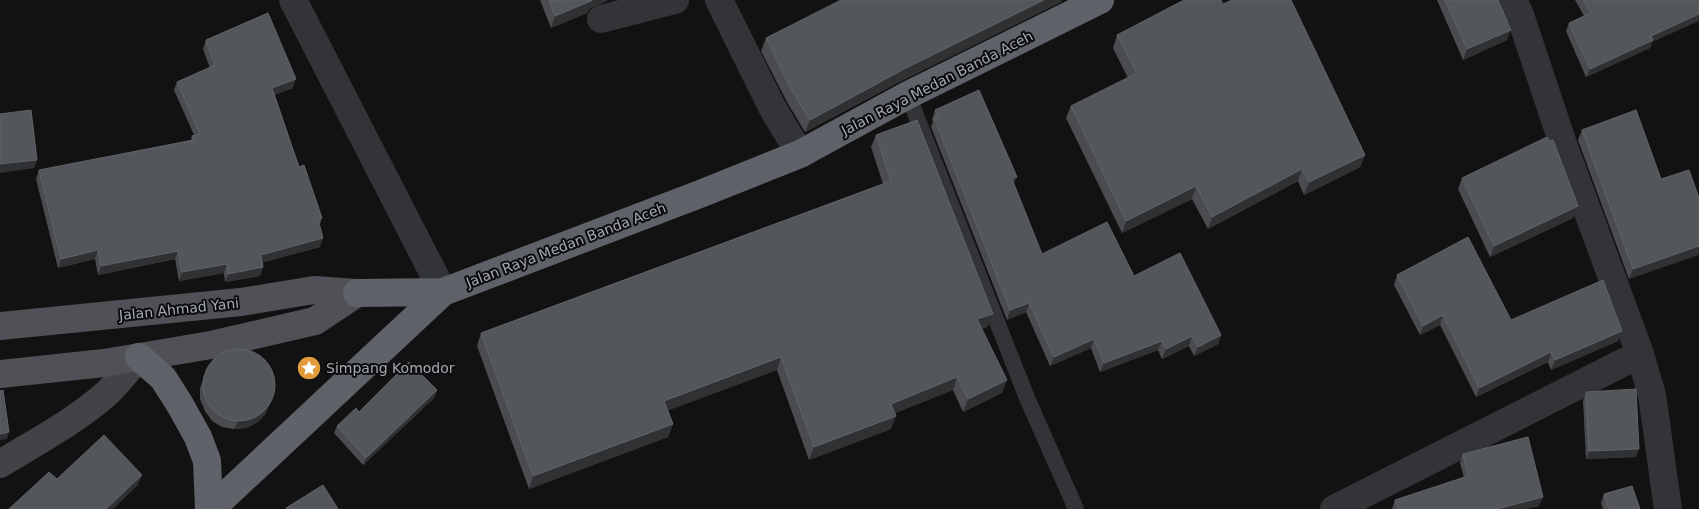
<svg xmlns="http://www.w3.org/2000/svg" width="1699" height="509" font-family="'DejaVu Sans',sans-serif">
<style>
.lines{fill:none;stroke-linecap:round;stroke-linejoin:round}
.lane{stroke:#333438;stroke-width:16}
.street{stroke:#333438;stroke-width:28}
.secondary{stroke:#414347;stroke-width:28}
.primary{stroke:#4f5156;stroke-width:28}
.highway{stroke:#5f6268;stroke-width:28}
.wall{fill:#4a4c4f}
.shaded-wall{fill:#2f3133}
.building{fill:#53565a;stroke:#606368}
.labels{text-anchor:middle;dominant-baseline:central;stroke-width:4;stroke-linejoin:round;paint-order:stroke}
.street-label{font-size:14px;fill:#a4aab2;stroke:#0d0d0e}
.poi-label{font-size:14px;fill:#a4aab2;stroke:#0d0d0e;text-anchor:start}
</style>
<rect width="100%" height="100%" fill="#121213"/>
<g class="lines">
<polyline class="lane" points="908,95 1027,398 1076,509"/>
<g class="street">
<polyline points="293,0 443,292"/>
<polyline points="719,0 773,109 800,154"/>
<polyline points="1513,0 1520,15 1563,144 1640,354 1652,395 1668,509"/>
<polyline points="601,19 675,0"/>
<polyline points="1334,509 1640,354"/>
</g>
<path class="secondary" d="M0,464c36,-22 74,-42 106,-70 12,-11 22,-25 33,-37"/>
<g class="primary">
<polyline points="0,326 241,302 314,290 357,293"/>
<polyline points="0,374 104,363 211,345 315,321 357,293"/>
</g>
<g class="highway">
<polyline points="357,293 443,292 700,194 800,154 908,95 1100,0"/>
<polyline points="139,357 163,378 179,403 198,437 207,461 209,509"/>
<polyline points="211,509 443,292"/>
</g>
</g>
<g class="wall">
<polygon points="540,0 607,0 607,1 590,8 587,13 551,28"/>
<polygon points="1437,0 1498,0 1507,40 1463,60"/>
<polygon points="1575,0 1699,0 1652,42 1650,48 1586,77 1566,31 1569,23 1584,16"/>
<polygon points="1061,2 901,81 805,132 787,102 761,51 766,38"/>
<polygon points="1223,4 1365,155 1360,167 1304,195 1298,181 1208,229 1192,199 1122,233 1066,118 1071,106 1128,78 1113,48 1117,35"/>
<polygon points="206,40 293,88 274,95 299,167 322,218 320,224 320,247 263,262 263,267 260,276 225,282 224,273 179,281 175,259 98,275 95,259 58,268 36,179 39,170 191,140 192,136 194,135 174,90 177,82 210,68 203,49"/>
<polygon points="935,110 1014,184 1042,254 1134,276 1221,335 1218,344 1194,356 1189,346 1162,359 1158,350 1100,372 1091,348 1050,366 1026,312 1007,320 931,127 933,122 932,120"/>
<polygon points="1582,130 1661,179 1699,198 1629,279 1578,140"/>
<polygon points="876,135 988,326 982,329 1002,393 963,412 953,390 894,413 891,429 809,460 777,370 668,410 673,424 668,437 529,489 477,346 481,333 883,184 871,147"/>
<polygon points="1462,178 1578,206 1573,218 1490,257 1458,189"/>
<polygon points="1397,275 1511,320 1622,331 1618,341 1551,370 1548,362 1476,397 1440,325 1420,335 1394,285"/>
<polygon points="207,369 266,413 258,422 246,428 234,429 222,427 212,421 205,411 200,399 200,388"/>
<polygon points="437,390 434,398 363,465 334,433 337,426 359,412"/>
<polygon points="1586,392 1636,457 1586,459 1583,400"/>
<polygon points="1463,454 1539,506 1526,509 1392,509 1395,500 1464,478 1460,463"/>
<polygon points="1604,494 1640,509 1603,509 1601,503"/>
</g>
<g class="shaded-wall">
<polygon points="592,0 607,0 607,1 590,8 587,13 551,28 555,16"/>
<polygon points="1044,0 1062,0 1061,2 901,81 805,132 810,120 906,68"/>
<polygon points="1699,14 1699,21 1652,42 1650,48 1586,77 1590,69 1651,36"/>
<polygon points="1511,30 1507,40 1463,60 1467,49"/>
<polygon points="296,79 293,88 269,97 272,88"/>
<polygon points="1365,155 1360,167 1304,195 1309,182"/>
<polygon points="37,160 34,168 0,173 0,164"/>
<polygon points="1302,169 1298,181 1208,229 1212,217"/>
<polygon points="1017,177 1013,186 1012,179"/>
<polygon points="1196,186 1192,199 1122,233 1126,221"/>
<polygon points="1578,206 1573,218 1490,257 1494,246"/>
<polygon points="323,238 320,247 258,264 261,255"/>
<polygon points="1699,246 1699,255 1629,279 1633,269"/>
<polygon points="98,250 95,259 58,268 61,259"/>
<polygon points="178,251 175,259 98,275 101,266"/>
<polygon points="227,264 224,273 179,281 182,272"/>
<polygon points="263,267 260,276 225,282 228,274"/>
<polygon points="1029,303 1026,312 1007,320 1010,310"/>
<polygon points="993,314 988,326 972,332 977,319"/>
<polygon points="1443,315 1440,325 1420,335 1423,326"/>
<polygon points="1622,331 1618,341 1551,370 1555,360"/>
<polygon points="1221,335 1218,344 1194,356 1198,347"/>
<polygon points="1192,336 1189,346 1162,359 1166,349"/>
<polygon points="1094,339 1091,348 1050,366 1054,357"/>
<polygon points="1162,341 1158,350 1100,372 1104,363"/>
<polygon points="1551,352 1548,362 1476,397 1479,388"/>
<polygon points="781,357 777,370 659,414 664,401"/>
<polygon points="957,377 953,390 886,417 891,404"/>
<polygon points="1007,380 1002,393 963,412 968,399"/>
<polygon points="437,390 434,398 363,465 366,458"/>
<polygon points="274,393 266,413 258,422 246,428 234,429 238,421"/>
<polygon points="896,416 891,429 809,460 814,447"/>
<polygon points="673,424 668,437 529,489 533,476"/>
<polygon points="9,432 7,439 0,440 0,434"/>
<polygon points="1639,449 1636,457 1586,459 1589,451"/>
<polygon points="142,475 138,485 113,509 106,509"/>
<polygon points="1543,497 1539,506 1526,509 1497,509"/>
</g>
<g class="building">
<polygon points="549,0 592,0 591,1 555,16"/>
<polygon points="841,0 1044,0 906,68 810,120 791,89 766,38"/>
<polygon points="1184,0 1221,0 1223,4 1232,0 1291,0 1365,155 1309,182 1302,169 1212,217 1196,186 1126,221 1071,106 1137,73 1117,35"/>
<polygon points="1445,0 1498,0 1511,30 1467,49"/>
<polygon points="1583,0 1699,0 1699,14 1651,36 1653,40 1590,69 1569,23 1591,13"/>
<polygon points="268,13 296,79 272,88 299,167 304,165 322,218 318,219 323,238 261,255 263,267 228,274 227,264 182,272 178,251 101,266 98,250 61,259 39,170 194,140 192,136 200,134 177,82 215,65 206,40"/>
<polygon points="979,90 1017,177 1012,179 1042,254 1107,222 1134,276 1180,253 1221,335 1198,347 1192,336 1166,349 1162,341 1104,363 1094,339 1054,357 1029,303 1010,310 934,117 938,116 935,110"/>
<polygon points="31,110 37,160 0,164 0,114"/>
<polygon points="1636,110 1661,179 1689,170 1699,198 1699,246 1633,269 1582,130"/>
<polygon points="917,120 993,314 977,319 1007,380 968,399 957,377 891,404 896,416 814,447 781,357 664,401 673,424 533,476 481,333 891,181 876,135"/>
<polygon points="1547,137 1549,141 1553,140 1578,206 1494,246 1462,178"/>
<polygon points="1468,237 1511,320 1603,280 1622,331 1555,360 1551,352 1479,388 1443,315 1423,326 1397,275"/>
<circle cx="239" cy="385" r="36"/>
<polygon points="409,362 437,390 366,458 337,426 356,408 359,412"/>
<polygon points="1636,389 1639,449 1589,451 1586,392"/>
<polygon points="3,390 9,432 0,434 0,391"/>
<polygon points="104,435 142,475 106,509 9,509 49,472 57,479"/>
<polygon points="1528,437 1543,497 1497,509 1398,509 1395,500 1468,476 1463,454"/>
<polygon points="323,485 338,509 286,509 286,508"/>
<polygon points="1632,486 1640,509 1609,509 1604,494"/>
</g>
<defs>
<g id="sight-disc" transform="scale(1.25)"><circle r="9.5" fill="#e19b3b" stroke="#0d0d0e"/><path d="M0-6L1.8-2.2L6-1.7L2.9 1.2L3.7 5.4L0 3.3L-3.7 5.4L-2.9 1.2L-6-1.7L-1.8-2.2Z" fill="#fff"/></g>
</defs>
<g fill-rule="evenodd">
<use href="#sight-disc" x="309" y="368"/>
</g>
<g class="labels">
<g class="street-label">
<text transform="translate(937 83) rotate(-27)">Jalan Raya Medan Banda Aceh</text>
<text transform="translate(566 245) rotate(-21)">Jalan Raya Medan Banda Aceh</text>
<text transform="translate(179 309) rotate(-6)">Jalan Ahmad Yani</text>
</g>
<g class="poi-label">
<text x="326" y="368">Simpang Komodor</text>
</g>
</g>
</svg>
